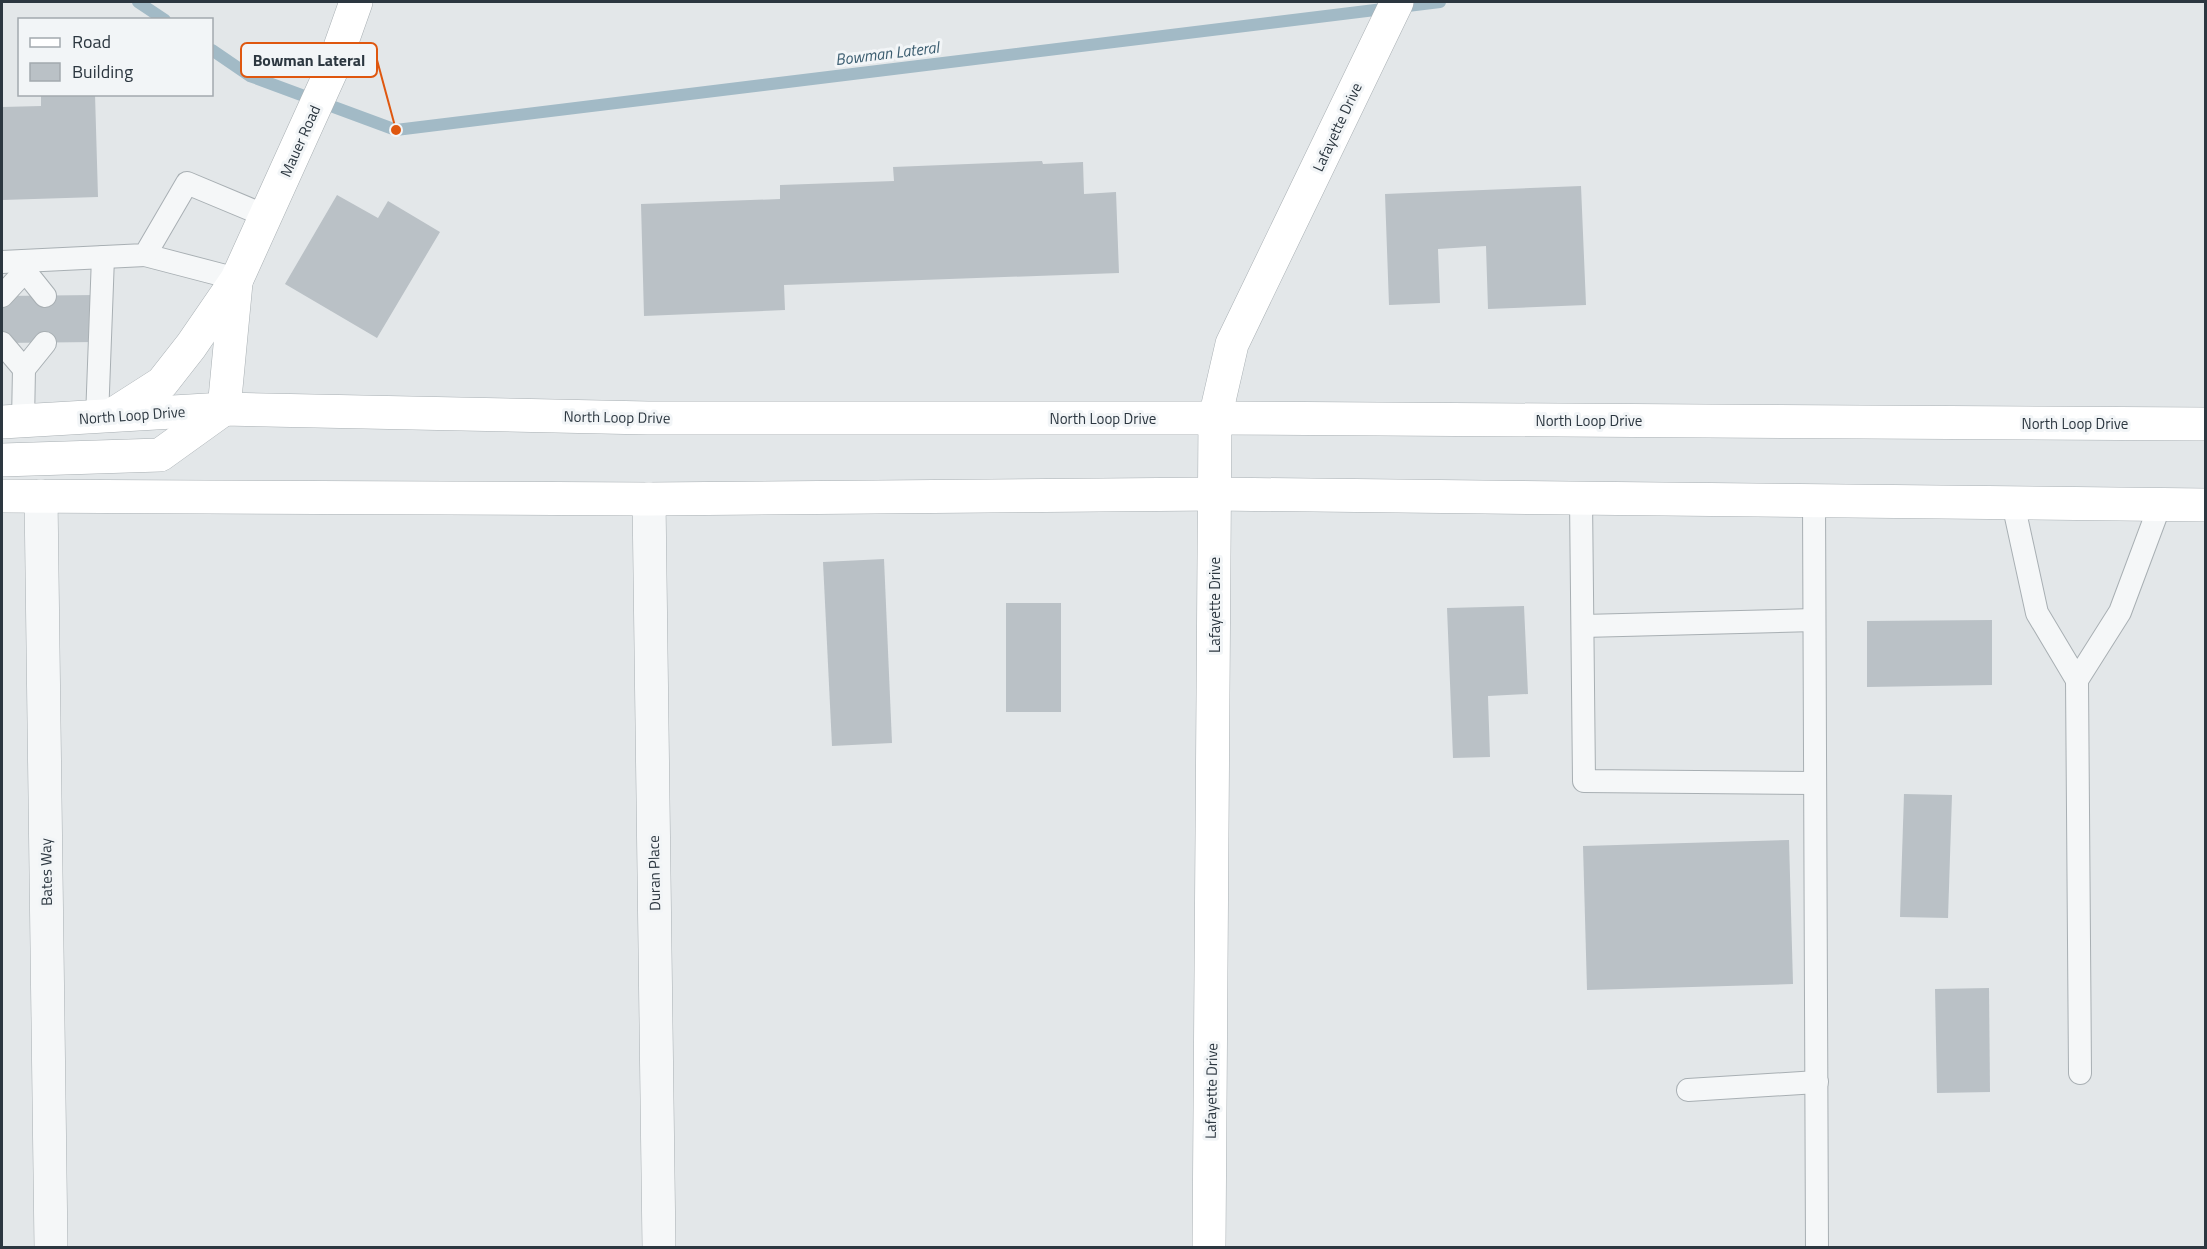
<svg xmlns="http://www.w3.org/2000/svg" width="2207" height="1249" font-family="'Titillium Web',sans-serif">
<style>
.lines{fill:none;stroke-linecap:round;stroke-linejoin:round}
.stream{stroke:#a2bac6;stroke-width:12}
.building{fill:#bac1c6}
.lane-casing{stroke:#a8afb3;stroke-width:24}
.street-casing{stroke:#a8afb3;stroke-width:34}
.secondary-casing{stroke:#a8afb3;stroke-width:34}
.lane{stroke:#f5f7f8;stroke-width:22}
.street{stroke:#f5f7f8;stroke-width:33}
.secondary{stroke:#fff;stroke-width:33}
.labels{text-anchor:middle;dominant-baseline:central;stroke-width:6;stroke-linejoin:round;paint-order:stroke}
.street-label{font-size:15px;fill:#2c3740;stroke:#f2f5f7}
.water-label{font-size:16px;font-style:italic;fill:#3b5d70;stroke:#f2f5f7}
.leader{fill:none;stroke:#df570f;stroke-width:2}
.callout-dot{fill:#df570f;stroke:#f2f5f7;stroke-width:2}
.callout{fill:#f2f5f7;stroke:#df570f;stroke-width:2}
.callout-label{font-size:16px;text-anchor:middle;font-weight:bold;fill:#2c3740}
</style>
<rect width="100%" height="100%" fill="#e3e7e9"/>
<g class="lines">
<g class="stream">
<polyline points="138,2 165,20"/>
<polyline points="212,50 250,76 396,130 1440,2"/>
</g>
</g>
<g class="building">
<polygon points="41,94 95,94 98,197 2,200 2,107 41,106"/>
<polygon points="1042,161 1043,164 1083,162 1084,194 1116,192 1119,273 784,285 785,310 644,316 641,204 780,199 780,185 894,181 893,167"/>
<polygon points="1581,186 1586,305 1488,309 1486,246 1438,249 1440,303 1389,305 1385,194"/>
<polygon points="337,195 378,218 388,201 440,232 377,338 285,284"/>
<polygon points="96,295 96,342 2,343 2,296"/>
<polygon points="884,559 892,743 832,746 823,562"/>
<rect x="1006" y="603" width="55" height="109"/>
<polygon points="1524,606 1528,694 1488,696 1490,757 1453,758 1447,608"/>
<polygon points="1992,620 1992,685 1867,687 1867,621"/>
<polygon points="1904,794 1952,795 1948,918 1900,917"/>
<polygon points="1789,840 1793,984 1587,990 1583,846"/>
<polygon points="1989,988 1990,1092 1937,1093 1935,989"/>
</g>
<g class="lines">
<g class="lane-casing">
<g id="lane">
<polyline points="145,255 237,279"/>
<polyline points="2,262 145,255 187,183 266,216"/>
<polyline points="25,271 45,296"/>
<polyline points="2,296 25,271 24,261"/>
<polyline points="2,343 24,369 45,343"/>
<polyline points="97,418 103,257"/>
<polyline points="23,421 24,369"/>
<polyline points="1581,499 1584,781 1815,783"/>
<polyline points="1814,501 1817,1248"/>
<polyline points="2013,503 2037,613 2077,680 2120,612 2160,505"/>
<polyline points="1583,626 1814,620"/>
<polyline points="2077,680 2080,1073"/>
<polyline points="1688,1090 1817,1082"/>
</g>
</g>
<g class="street-casing">
<g id="street">
<polyline points="41,496 51,1248"/>
<polyline points="649,499 659,1248"/>
</g>
</g>
<g class="secondary-casing">
<g id="secondary">
<polyline points="112,415 162,383 191,346 237,279 333,67 356,2"/>
<polyline points="2,422 224,409 648,418 1215,418 2206,424"/>
<polyline points="2,460 160,455 224,409 236,283"/>
<polyline points="2,496 649,499 1215,494 2206,505"/>
<polyline points="1209,1248 1215,418 1232,344 1397,2"/>
</g>
</g>
<use href="#lane" class="lane"/>
<use href="#street" class="street"/>
<use href="#secondary" class="secondary"/>
</g>
<g class="labels">
<g class="street-label">
<text transform="translate(1337 127) rotate(-65)">Lafayette Drive</text>
<text transform="translate(300 141) rotate(-66)">Mauer Road</text>
<text transform="translate(132 415) rotate(-4)">North Loop Drive</text>
<text transform="translate(617 417) rotate(1)">North Loop Drive</text>
<text x="1103" y="418">North Loop Drive</text>
<text x="1589" y="420">North Loop Drive</text>
<text x="2075" y="423">North Loop Drive</text>
<text transform="translate(1214 605) rotate(-90)">Lafayette Drive</text>
<text transform="translate(46 872) rotate(-91)">Bates Way</text>
<text transform="translate(654 873) rotate(-91)">Duran Place</text>
<text transform="translate(1211 1091) rotate(-89)">Lafayette Drive</text>
</g>
<g class="water-label">
<text transform="translate(887 53) rotate(-7)">Bowman Lateral</text>
</g>
</g>
<path class="leader" d="M396 130L377 60"/>
<circle class="callout-dot" cx="396" cy="130" r="6"/>
<rect class="callout" x="241" y="43" width="136" height="34" rx="6"/>
<g class="callout-label">
<text x="309" y="66">Bowman Lateral</text>
</g>
<rect width="2207" height="1249" fill="none" stroke="#2c3740" stroke-width="6"/>
<rect x="18" y="18" width="195" height="78" fill="#f2f5f7" stroke="#a3a9ae" stroke-width="1.5"/>
<rect x="30" y="38" width="30" height="9" fill="#ffffff" stroke="#a3a9ae" stroke-width="1.5"/>
<text x="72" y="48" font-size="18" fill="#2c3740">Road</text>
<rect x="30" y="63" width="30" height="18" fill="#bac1c6" stroke="#a3a9ae" stroke-width="1.5"/>
<text x="72" y="78" font-size="18" fill="#2c3740">Building</text>
</svg>
